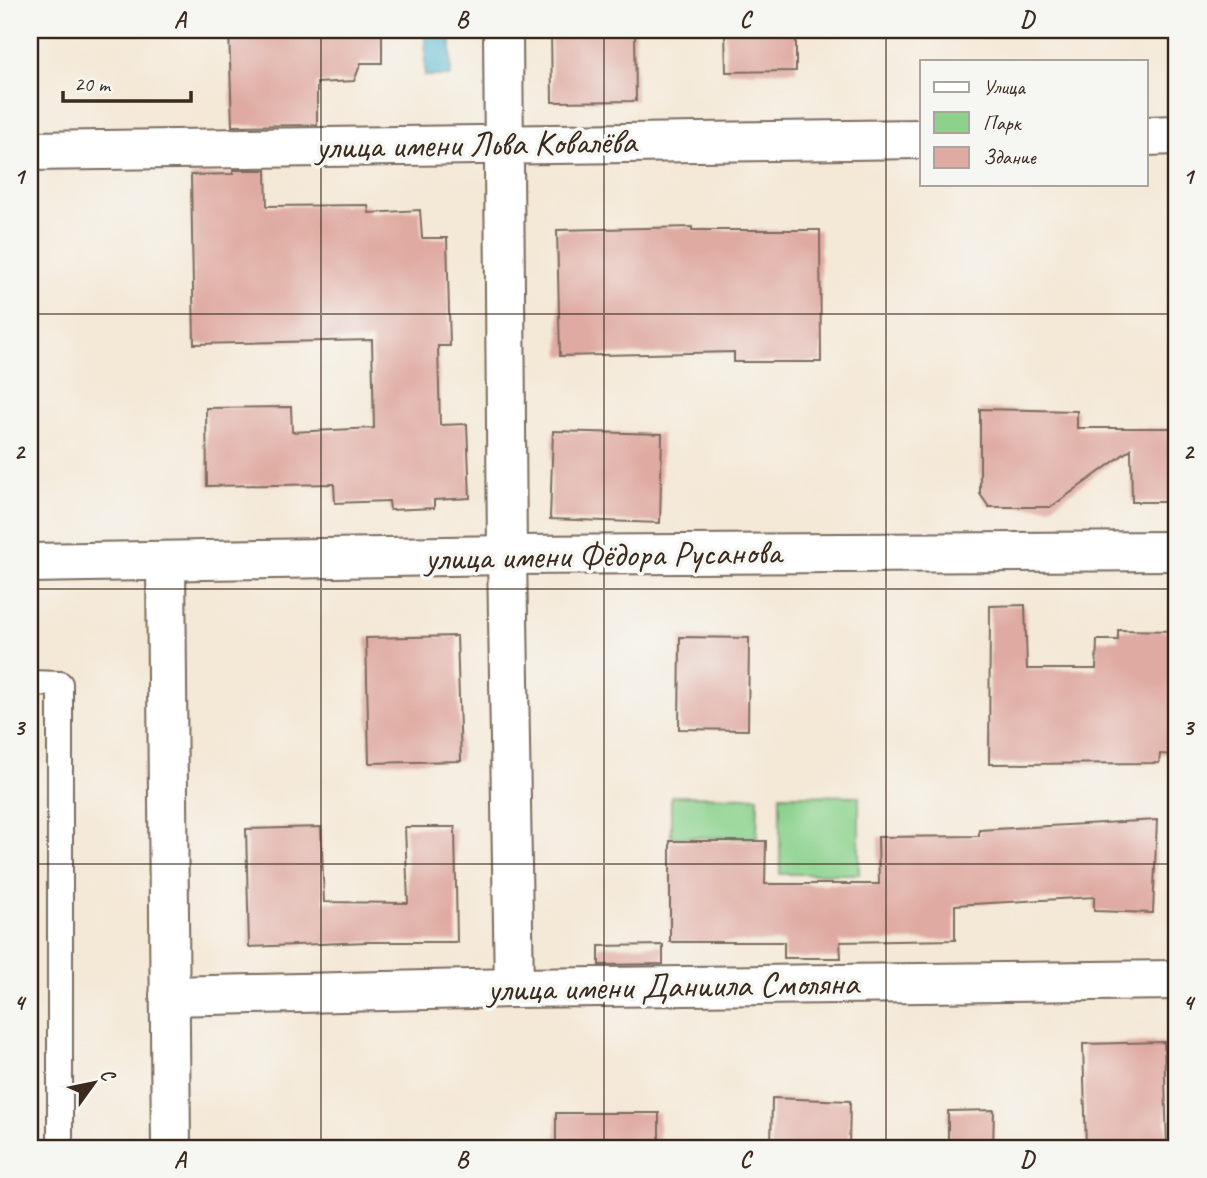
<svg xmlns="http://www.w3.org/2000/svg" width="1207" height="1178" font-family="Caveat,sans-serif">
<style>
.green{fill:#8cd28d;stroke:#647e56;stroke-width:2}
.water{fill:#51b5d0;stroke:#467077;stroke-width:2}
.building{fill:#dfaaa1}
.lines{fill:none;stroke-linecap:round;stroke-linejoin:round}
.service-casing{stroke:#7c6c5e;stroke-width:28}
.minor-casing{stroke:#7c6c5e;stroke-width:42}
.service{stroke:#fff;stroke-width:24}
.minor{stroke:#fff;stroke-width:38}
.grid{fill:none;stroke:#3b2a1e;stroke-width:2;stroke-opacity:0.55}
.labels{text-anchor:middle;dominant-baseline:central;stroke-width:7;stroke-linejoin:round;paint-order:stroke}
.street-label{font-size:35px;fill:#3b2a1e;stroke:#f6f6f2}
.neatline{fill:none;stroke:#3b2a1e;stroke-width:2.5}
.grid-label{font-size:23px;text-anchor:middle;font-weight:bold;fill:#3b2a1e}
</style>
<rect width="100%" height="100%" fill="#f6f6f2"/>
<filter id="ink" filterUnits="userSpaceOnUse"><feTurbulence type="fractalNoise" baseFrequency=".0143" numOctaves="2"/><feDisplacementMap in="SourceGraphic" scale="14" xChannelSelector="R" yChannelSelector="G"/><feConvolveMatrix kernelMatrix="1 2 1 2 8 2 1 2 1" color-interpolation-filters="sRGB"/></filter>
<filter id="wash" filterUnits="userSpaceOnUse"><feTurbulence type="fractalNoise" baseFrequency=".00686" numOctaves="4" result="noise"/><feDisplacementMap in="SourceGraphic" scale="28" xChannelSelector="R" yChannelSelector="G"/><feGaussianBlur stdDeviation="1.57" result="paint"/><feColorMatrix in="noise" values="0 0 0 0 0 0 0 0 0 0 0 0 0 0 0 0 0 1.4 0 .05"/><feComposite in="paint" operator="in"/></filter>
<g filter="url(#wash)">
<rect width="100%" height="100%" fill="#f4e8d6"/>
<g class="green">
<polygon points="780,795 859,796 859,874 780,874"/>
<polygon points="671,796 758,797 757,838 671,837"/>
</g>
<rect class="water" x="425" y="30" width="26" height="46"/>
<g id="blocks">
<g class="building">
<polygon points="229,30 382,30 382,63 361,63 354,81 317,83 317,125 232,126"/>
<polygon points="551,30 635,30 636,101 552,102"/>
<polygon points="725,30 796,30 796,71 726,72"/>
<polygon points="233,170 266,170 267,206 368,205 369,213 420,210 422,238 447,238 450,346 438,346 440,425 467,424 470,498 434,500 434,508 390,510 389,501 335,503 334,484 207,486 206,408 291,407 292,432 374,428 372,340 194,344 191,175 233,174"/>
<polygon points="692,227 692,230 820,230 821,362 734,362 734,352 560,356 557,230"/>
<polygon points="980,409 1077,411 1077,428 1177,428 1177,502 1132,502 1131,449 1051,507 989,507 980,494"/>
<polygon points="553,431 662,434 660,523 550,519"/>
<polygon points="1025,605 1027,669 1096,669 1097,640 1118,640 1118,630 1177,631 1177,755 1160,754 1159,763 989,764 990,606"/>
<polygon points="457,636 461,761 369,763 366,638"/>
<polygon points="680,637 749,638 748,730 679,729"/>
<polygon points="1157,820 1153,913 1094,911 1094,897 955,905 955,940 840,942 841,958 784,958 784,942 670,942 670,841 766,841 765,884 879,884 878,837 979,836 979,830"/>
<polygon points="321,827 324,902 408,903 405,827 455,827 457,942 367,942 249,947 246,829"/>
<polygon points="663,945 663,964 599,965 599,946"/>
<polygon points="1164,1042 1167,1148 1086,1148 1083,1044"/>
<polygon points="772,1098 850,1101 849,1148 771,1148"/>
<polygon points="994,1110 993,1148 948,1148 948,1111"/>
<rect x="556" y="1113" width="103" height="35"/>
</g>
</g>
</g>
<g filter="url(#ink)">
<use href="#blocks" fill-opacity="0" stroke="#7c6c5e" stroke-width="2"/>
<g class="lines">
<g class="service-casing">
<polyline id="service" points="30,683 60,684 60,1148"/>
</g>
<g class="minor-casing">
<g id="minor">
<polyline points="503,30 507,555 514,988"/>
<polyline points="1146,136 1177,135"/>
<polyline points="30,151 922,139"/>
<polyline points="166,562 171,1148"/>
<polyline points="30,563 507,555 1177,551"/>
<polyline points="169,996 514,988 1177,980"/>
</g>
</g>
<use href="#service" class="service"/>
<use href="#minor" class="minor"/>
</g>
</g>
<path class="grid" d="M321,30v1118M604,30v1118M886,30v1118M30,314h1147M30,589h1147M30,864h1147"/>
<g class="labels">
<g class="street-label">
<text transform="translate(476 144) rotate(-1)">улица имени Льва Ковалёва</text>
<text transform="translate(603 555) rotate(-1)">улица имени Фёдора Русанова</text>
<text transform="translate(673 986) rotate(-1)">улица имени Даниила Смоляна</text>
</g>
</g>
<rect width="1207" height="1178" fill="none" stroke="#f6f6f2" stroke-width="77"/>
<rect x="920" y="60" width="228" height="126" fill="#f6f6f2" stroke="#aba49d" stroke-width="2"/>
<rect x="934" y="82" width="35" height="10" fill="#ffffff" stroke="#aba49d" stroke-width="2"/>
<text x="983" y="94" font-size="21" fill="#3b2a1e">Улица</text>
<rect x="934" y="112" width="35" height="21" fill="#8cd28d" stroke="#aba49d" stroke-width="2"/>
<text x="983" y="130" font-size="21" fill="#3b2a1e">Парк</text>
<rect x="934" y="147" width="35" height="21" fill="#dfaaa1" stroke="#aba49d" stroke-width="2"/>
<text x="983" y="164" font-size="21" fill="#3b2a1e">Здание</text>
<g transform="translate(94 1083) rotate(57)" stroke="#f6f6f2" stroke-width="5" paint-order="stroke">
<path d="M0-5L12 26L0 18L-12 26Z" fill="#3b2a1e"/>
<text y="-10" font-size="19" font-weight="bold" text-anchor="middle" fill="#3b2a1e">С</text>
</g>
<path d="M63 91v10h128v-10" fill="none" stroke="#3b2a1e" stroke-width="3.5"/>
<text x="74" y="91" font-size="21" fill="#3b2a1e" stroke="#f6f6f2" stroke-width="5" paint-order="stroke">20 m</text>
<rect x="38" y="38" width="1130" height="1102" class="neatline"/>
<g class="grid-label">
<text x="180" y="27">A</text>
<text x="462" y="27">B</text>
<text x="745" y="27">C</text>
<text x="1027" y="27">D</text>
<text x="19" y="184">1</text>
<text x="1188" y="184">1</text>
<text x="19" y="459">2</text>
<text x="1188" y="459">2</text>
<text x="19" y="735">3</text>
<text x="1188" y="735">3</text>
<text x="19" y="1010">4</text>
<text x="1188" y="1010">4</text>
<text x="180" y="1167">A</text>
<text x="462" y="1167">B</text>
<text x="745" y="1167">C</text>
<text x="1027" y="1167">D</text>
</g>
</svg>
